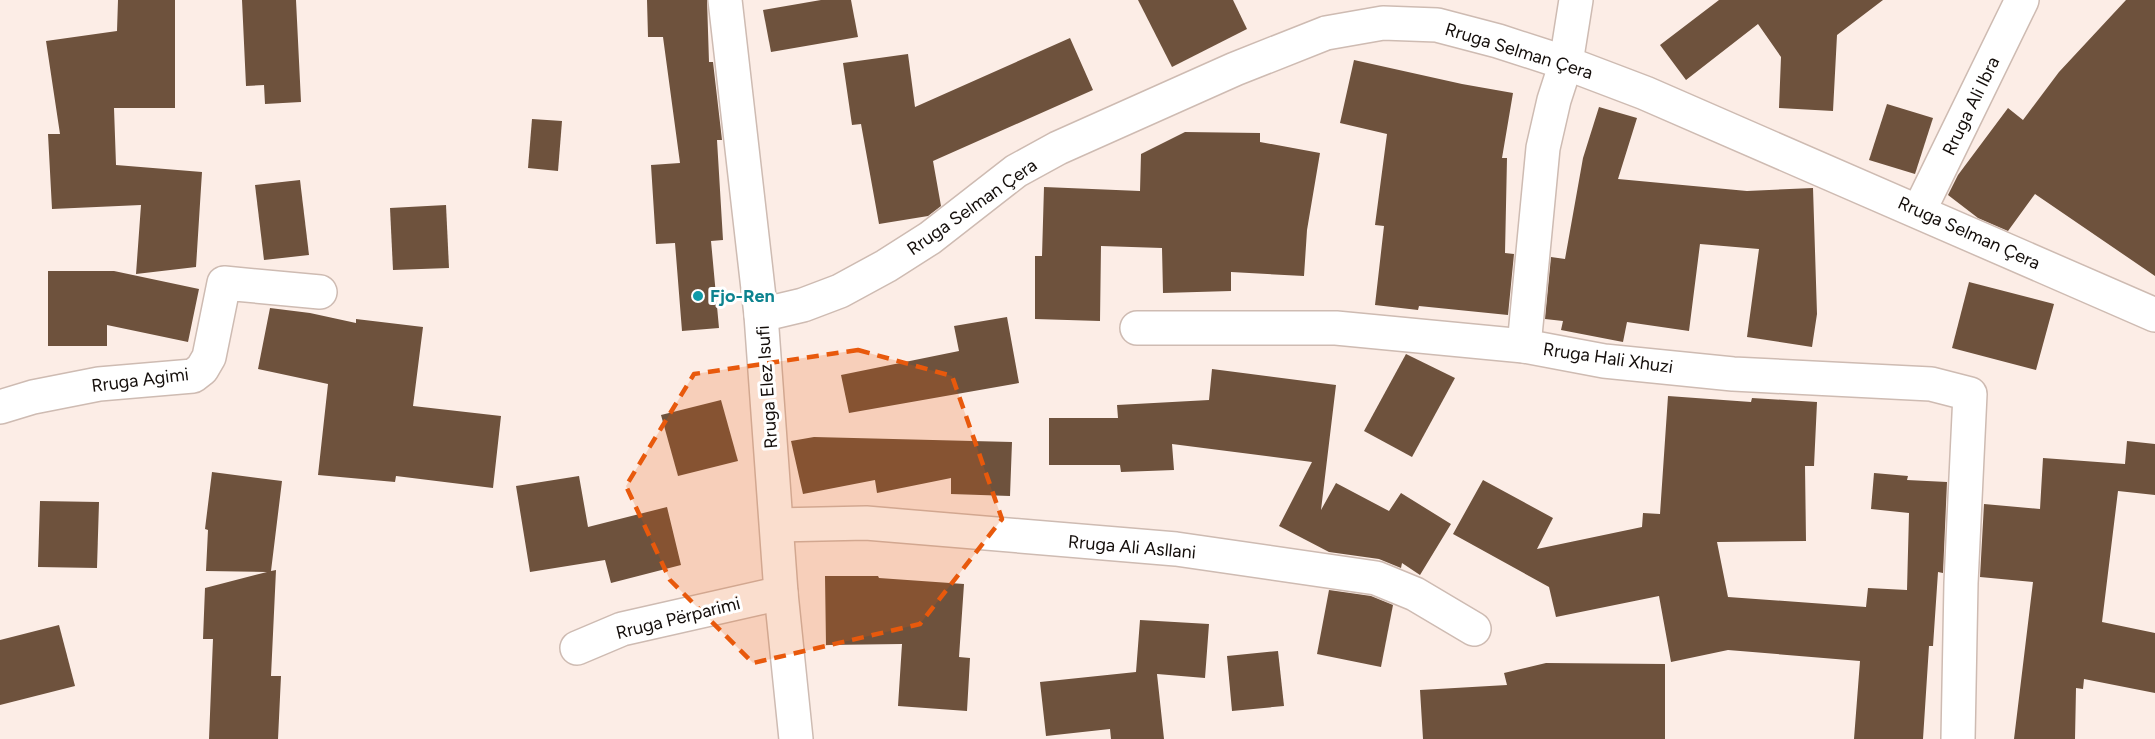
<svg xmlns="http://www.w3.org/2000/svg" width="2155" height="739" font-family="Figtree,sans-serif">
<style>
.building{fill:#6e523d}
.lines{fill:none;stroke-linecap:round;stroke-linejoin:round}
.minor-casing{stroke:#cebbb2;stroke-width:36}
.major-casing{stroke:#cebbb2;stroke-width:36}
.minor{stroke:#fff;stroke-width:33}
.major{stroke:#fff;stroke-width:33}
.marked{fill:#e8590c;fill-opacity:0.2;stroke:#e8590c;stroke-width:4.5;stroke-dasharray:12 8;stroke-linejoin:round}
.culture-dot{fill:#0f9aa8;stroke:#fff;stroke-width:2}
.labels{text-anchor:middle;dominant-baseline:central;stroke-width:6;stroke-linejoin:round;paint-order:stroke}
.street-label{font-size:18px;fill:#140e0b;stroke:#fff}
.culture-label{font-size:18px;font-weight:bold;fill:#0d838f;stroke:#fff;text-anchor:start}
</style>
<rect width="100%" height="100%" fill="#fcede6"/>
<g class="building">
<polygon points="118,0 175,0 175,108 114,108 116,165 202,172 196,267 136,274 141,205 52,209 48,134 60,134 46,41 117,31"/>
<polygon points="242,0 296,0 301,102 265,104 264,85 246,86"/>
<polygon points="647,0 707,0 709,62 713,62 722,140 717,140 723,240 711,241 719,328 682,331 675,243 656,244 651,165 680,163 663,37 648,37"/>
<polygon points="821,0 851,0 858,37 771,52 763,10"/>
<polygon points="1138,0 1233,0 1247,29 1172,67"/>
<polygon points="1719,0 1883,0 1837,35 1833,111 1779,108 1781,57 1758,24 1686,80 1660,45"/>
<polygon points="2126,0 2155,0 2155,276 2035,194 2008,231 1978,218 1948,195 1958,175 2008,108 2023,120 2059,72"/>
<polygon points="1070,38 1093,90 933,161 941,206 928,216 879,224 861,124 852,125 843,63 908,54 915,107"/>
<polygon points="1354,60 1462,84 1513,93 1502,158 1507,158 1505,253 1514,254 1508,315 1419,306 1418,310 1375,305 1384,226 1375,225 1387,134 1340,123"/>
<polygon points="1887,104 1933,118 1915,174 1869,160"/>
<polygon points="1599,107 1637,118 1618,179 1747,191 1813,188 1817,314 1812,347 1747,337 1759,249 1700,244 1689,331 1627,322 1623,342 1561,330 1563,321 1545,319 1551,257 1565,259 1583,158"/>
<polygon points="532,119 562,121 558,171 528,168"/>
<polygon points="1185,132 1260,133 1260,142 1320,153 1307,230 1304,276 1231,272 1231,291 1163,293 1162,248 1101,246 1100,321 1035,319 1035,256 1042,256 1044,187 1140,191 1141,154"/>
<polygon points="300,180 309,255 264,260 255,185"/>
<polygon points="446,205 449,268 393,270 390,208"/>
<polygon points="48,271 114,271 199,289 188,342 107,325 107,346 48,346"/>
<polygon points="1969,282 2054,304 2036,370 1952,348"/>
<polygon points="270,308 310,313 356,323 356,319 423,327 413,406 501,416 493,488 396,476 395,482 318,475 328,384 258,369"/>
<polygon points="1007,317 1019,383 849,413 841,375 959,351 954,326"/>
<polygon points="1406,354 1455,378 1412,457 1364,431"/>
<polygon points="1212,369 1336,385 1321,510 1336,483 1389,511 1401,493 1451,524 1420,575 1402,563 1401,568 1379,559 1329,552 1279,526 1312,462 1172,444 1174,470 1121,472 1120,465 1049,465 1049,418 1118,418 1117,405 1209,400"/>
<polygon points="1668,396 1751,402 1752,398 1817,402 1814,466 1805,466 1806,541 1717,542 1728,597 1866,607 1868,588 1907,590 1909,513 1871,509 1874,473 1908,476 1907,480 1947,482 1943,573 1938,572 1933,646 1929,646 1923,739 1854,739 1860,661 1728,650 1671,662 1659,596 1556,617 1549,587 1453,534 1483,480 1553,518 1537,549 1642,527 1643,513 1660,514"/>
<polygon points="721,400 738,461 678,476 661,415"/>
<polygon points="814,437 1012,442 1010,496 951,494 951,478 877,493 875,480 803,494 791,441"/>
<polygon points="2127,441 2155,444 2155,495 2118,491 2102,622 2155,633 2155,693 2084,679 2083,689 2076,688 2075,739 2014,739 2033,582 1980,577 1984,504 2040,509 2043,458 2125,464"/>
<polygon points="212,472 282,481 271,571 276,570 271,676 281,676 278,739 209,739 213,639 203,639 205,588 267,572 206,571 208,530 205,529"/>
<polygon points="579,476 588,527 667,507 681,565 611,583 605,560 530,572 516,486"/>
<polygon points="40,501 99,502 97,568 38,567"/>
<polygon points="825,576 878,576 879,578 964,584 959,657 970,658 967,711 898,706 902,644 826,645"/>
<polygon points="1329,590 1371,596 1393,605 1381,667 1317,654"/>
<polygon points="1140,620 1209,624 1205,678 1157,674 1164,739 1111,739 1110,729 1046,736 1040,682 1136,672"/>
<polygon points="59,625 75,686 0,705 0,640"/>
<polygon points="1278,651 1284,706 1232,711 1227,656"/>
<polygon points="1546,663 1665,664 1665,739 1423,739 1420,690 1507,685 1504,673"/>
</g>
<g class="lines">
<g class="minor-casing">
<g id="minor">
<polyline points="1919,211 2022,0"/>
<polyline points="761,315 803,305 840,291 886,266 930,238 1016,171 1058,148 1235,69 1326,33 1383,23 1437,25 1498,41 1566,63 1645,93 2155,315"/>
<polyline points="1137,328 1336,328 1524,346 1604,361 1733,374 1931,384 1970,394 1961,583 1958,739"/>
<polyline points="1524,346 1543,148 1554,100 1566,63 1576,0"/>
<polyline points="0,407 33,397 99,384 193,376 202,369 209,357 224,283 320,292"/>
<polyline points="777,525 866,523 1176,549 1376,578 1415,594 1474,629"/>
<polyline points="577,648 622,629 781,593"/>
</g>
</g>
<g class="major-casing">
<polyline id="major" points="725,0 761,315 781,593 796,739"/>
</g>
<use href="#minor" class="minor"/>
<use href="#major" class="major"/>
</g>
<path class="marked" d="M858,350l94,26 50,143 -82,105 -167,39 -83,-83 -44,-94 68,-112z"/>
<circle class="culture-dot" cx="698" cy="296" r="6"/>
<g class="labels">
<g class="street-label">
<text transform="translate(1519 51) rotate(17)">Rruga Selman Çera</text>
<text transform="translate(1971 106) rotate(-64)">Rruga Ali Ibra</text>
<text transform="translate(972 207) rotate(-35)">Rruga Selman Çera</text>
<text transform="translate(1969 233) rotate(24)">Rruga Selman Çera</text>
<text transform="translate(1608 358) rotate(8)">Rruga Hali Xhuzi</text>
<text transform="translate(140 380) rotate(-7)">Rruga Agimi</text>
<text transform="translate(767 387) rotate(-94)">Rruga Elez Isufi</text>
<text transform="translate(1132 547) rotate(5)">Rruga Ali Asllani</text>
<text transform="translate(678 618) rotate(-14)">Rruga Përparimi</text>
</g>
<g class="culture-label">
<text x="710" y="296">Fjo-Ren</text>
</g>
</g>
</svg>
